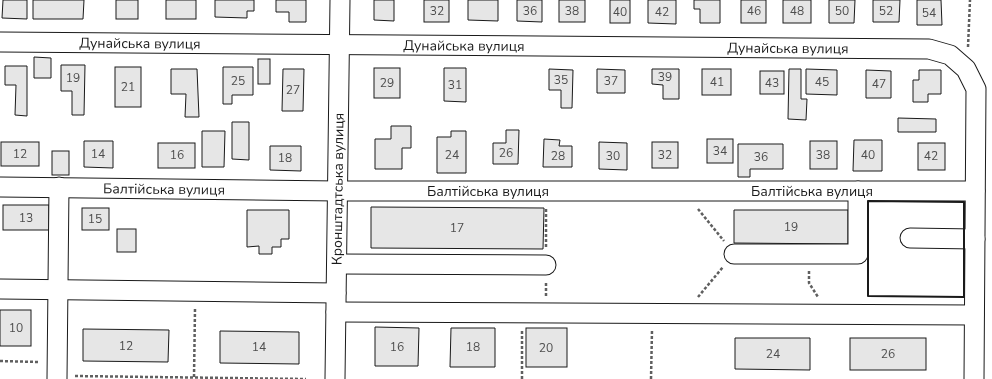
<svg xmlns="http://www.w3.org/2000/svg" width="992" height="379" font-family="'Nunito Sans',sans-serif">
<style>
.building{fill:#e6e6e6;stroke:#1a1a1a}
.lines{fill:none;stroke-linecap:round;stroke-linejoin:round}
.minor-casing{stroke:#1a1a1a;stroke-width:21}
.path{stroke:#5f5f5f;stroke-width:2.5;stroke-dasharray:3 2;stroke-linecap:butt}
.minor{stroke:#fff;stroke-width:19}
.wall{stroke:#1a1a1a;stroke-width:2}
.labels{text-anchor:middle;dominant-baseline:central;stroke-width:3;stroke-linejoin:round;paint-order:stroke}
.number-label{font-size:12px;fill:#4d4d4d}
.street-label{font-size:14px;fill:#1a1a1a;stroke:#fff}
</style>
<rect width="100%" height="100%" fill="#fff"/>
<g class="building">
<polygon points="3,0 27,0 27,19 2,18"/>
<polygon points="33,0 84,0 83,19 33,19"/>
<rect x="116" y="0" width="22" height="19"/>
<rect x="166" y="0" width="30" height="19"/>
<polygon points="215,0 254,0 254,11 247,11 247,18 215,17"/>
<polygon points="276,0 306,0 306,22 289,22 289,12 276,12"/>
<polygon points="374,0 394,0 394,21 374,20"/>
<rect x="424" y="0" width="25" height="22"/>
<polygon points="468,0 498,0 498,21 468,20"/>
<polygon points="517,0 542,0 542,22 517,21"/>
<rect x="559" y="0" width="26" height="22"/>
<rect x="610" y="0" width="20" height="23"/>
<polygon points="648,0 676,0 676,24 648,23"/>
<polygon points="694,0 720,0 720,23 700,23 700,9 694,9"/>
<rect x="741" y="0" width="25" height="23"/>
<rect x="783" y="0" width="28" height="23"/>
<polygon points="829,0 855,0 854,23 829,23"/>
<polygon points="873,0 900,0 899,22 873,22"/>
<polygon points="917,0 941,0 942,25 917,25"/>
<polygon points="34,57 51,58 51,78 34,78"/>
<rect x="258" y="59" width="12" height="25"/>
<polygon points="61,65 85,65 84,115 72,115 72,91 61,91"/>
<polygon points="5,66 27,66 27,116 15,115 16,85 5,85"/>
<rect x="115" y="67" width="26" height="40"/>
<polygon points="223,67 253,67 253,95 232,95 232,104 223,104"/>
<rect x="374" y="68" width="26" height="30"/>
<polygon points="444,68 466,68 466,102 444,101"/>
<polygon points="171,69 197,69 199,117 185,117 186,94 171,94"/>
<polygon points="283,69 304,69 303,111 282,111"/>
<polygon points="549,69 573,70 572,108 561,108 561,90 549,90"/>
<polygon points="597,69 625,70 625,93 597,93"/>
<polygon points="652,69 679,69 679,99 663,99 663,85 652,84"/>
<rect x="702" y="69" width="29" height="26"/>
<polygon points="789,69 801,69 801,99 807,99 806,120 788,119"/>
<polygon points="806,69 837,70 837,95 806,94"/>
<polygon points="866,70 891,71 891,98 866,98"/>
<polygon points="919,70 941,70 941,94 928,94 928,102 913,102 913,80 919,80"/>
<rect x="760" y="71" width="24" height="23"/>
<polygon points="898,118 936,119 936,132 898,132"/>
<polygon points="232,122 249,122 249,160 232,159"/>
<polygon points="391,126 411,126 411,148 402,148 402,169 375,169 375,139 391,139"/>
<polygon points="506,130 519,130 518,164 493,164 493,143 506,143"/>
<polygon points="202,131 225,131 224,167 202,167"/>
<polygon points="451,131 466,131 466,173 437,173 437,137 451,137"/>
<polygon points="544,139 560,140 559,146 572,146 572,167 543,167"/>
<rect x="707" y="139" width="26" height="24"/>
<polygon points="854,140 882,140 882,171 853,171"/>
<polygon points="84,141 113,141 113,168 84,167"/>
<rect x="810" y="141" width="27" height="28"/>
<rect x="1" y="142" width="38" height="24"/>
<polygon points="599,142 627,143 627,170 599,169"/>
<rect x="652" y="142" width="26" height="26"/>
<rect x="158" y="143" width="37" height="25"/>
<rect x="918" y="143" width="27" height="27"/>
<polygon points="738,144 783,144 783,169 750,169 750,177 738,177"/>
<polygon points="270,146 301,146 301,171 270,170"/>
<rect x="52" y="151" width="17" height="24"/>
<rect x="3" y="205" width="46" height="25"/>
<polygon points="371,207 544,208 543,249 371,248"/>
<rect x="82" y="208" width="27" height="22"/>
<polygon points="247,210 289,210 289,239 281,239 281,247 272,247 272,254 259,254 259,246 247,247"/>
<polygon points="734,210 848,210 848,244 734,243"/>
<rect x="117" y="229" width="19" height="23"/>
<rect x="0" y="310" width="31" height="36"/>
<polygon points="375,327 419,328 418,366 375,366"/>
<polygon points="451,328 495,328 495,367 450,367"/>
<rect x="526" y="328" width="41" height="39"/>
<polygon points="83,329 169,330 168,362 83,361"/>
<polygon points="220,331 299,332 299,364 220,363"/>
<polygon points="735,338 810,338 810,370 735,369"/>
<rect x="850" y="338" width="76" height="32"/>
</g>
<g class="lines">
<g class="minor-casing">
<g id="minor">
<path id="s1" d="M0,42l929,7 21,6 16,14 10,20 -2,290"/>
<path id="s2" d="M0,187l338,4h637"/>
<polyline points="910,238 975,239"/>
<polyline points="734,254 858,254 858,191"/>
<polyline points="337,264 546,265"/>
<polyline points="0,289 336,293"/>
<polyline points="336,312 974,315"/>
<polyline points="57,379 59,187"/>
<path id="s3" d="M335,379l5,-379"/>
</g>
</g>
<g class="path">
<polyline points="968,47 970,0"/>
<polyline points="546,209 546,248"/>
<polyline points="698,209 724,241"/>
<polyline points="809,271 809,283 818,297"/>
<polyline points="546,296 546,281"/>
<polyline points="698,297 723,267"/>
<polyline points="0,361 39,362"/>
<polyline points="75,376 306,379"/>
<polyline points="194,377 195,309"/>
<polyline points="522,379 522,330"/>
<polyline points="651,379 652,330"/>
</g>
<use href="#minor" class="minor"/>
<polygon class="wall" points="868,201 964,202 964,297 868,296"/>
</g>
<g class="labels">
<g class="number-label">
<text x="437" y="11">32</text>
<text x="530" y="11">36</text>
<text x="572" y="11">38</text>
<text x="754" y="11">46</text>
<text x="797" y="11">48</text>
<text x="842" y="11">50</text>
<text x="886" y="11">52</text>
<text x="620" y="12">40</text>
<text x="662" y="12">42</text>
<text x="929" y="13">54</text>
<text x="665" y="77">39</text>
<text x="73" y="78">19</text>
<text x="561" y="80">35</text>
<text x="238" y="81">25</text>
<text x="611" y="81">37</text>
<text x="717" y="82">41</text>
<text x="822" y="82">45</text>
<text x="387" y="83">29</text>
<text x="772" y="83">43</text>
<text x="879" y="84">47</text>
<text x="455" y="85">31</text>
<text x="128" y="87">21</text>
<text x="293" y="90">27</text>
<text x="720" y="151">34</text>
<text x="506" y="153">26</text>
<text x="20" y="154">12</text>
<text x="98" y="154">14</text>
<text x="177" y="155">16</text>
<text x="452" y="155">24</text>
<text x="665" y="155">32</text>
<text x="823" y="155">38</text>
<text x="868" y="155">40</text>
<text x="558" y="156">28</text>
<text x="613" y="156">30</text>
<text x="931" y="156">42</text>
<text x="761" y="157">36</text>
<text x="285" y="158">18</text>
<text x="26" y="218">13</text>
<text x="95" y="219">15</text>
<text x="791" y="227">19</text>
<text x="457" y="228">17</text>
<text x="16" y="328">10</text>
<text x="126" y="346">12</text>
<text x="259" y="347">14</text>
<text x="397" y="347">16</text>
<text x="473" y="347">18</text>
<text x="546" y="348">20</text>
<text x="773" y="354">24</text>
<text x="888" y="354">26</text>
</g>
<g class="street-label">
<text stroke="none"><textPath href="#s1" startOffset="140">Дунайська вулиця</textPath></text>
<text stroke="none"><textPath href="#s1" startOffset="464">Дунайська вулиця</textPath></text>
<text stroke="none"><textPath href="#s1" startOffset="788">Дунайська вулиця</textPath></text>
<text stroke="none"><textPath href="#s2" startOffset="164">Балтійська вулиця</textPath></text>
<text stroke="none"><textPath href="#s3" startOffset="190">Кронштадтська вулиця</textPath></text>
<text stroke="none"><textPath href="#s2" startOffset="488">Балтійська вулиця</textPath></text>
<text stroke="none"><textPath href="#s2" startOffset="812">Балтійська вулиця</textPath></text>
</g>
</g>
</svg>
